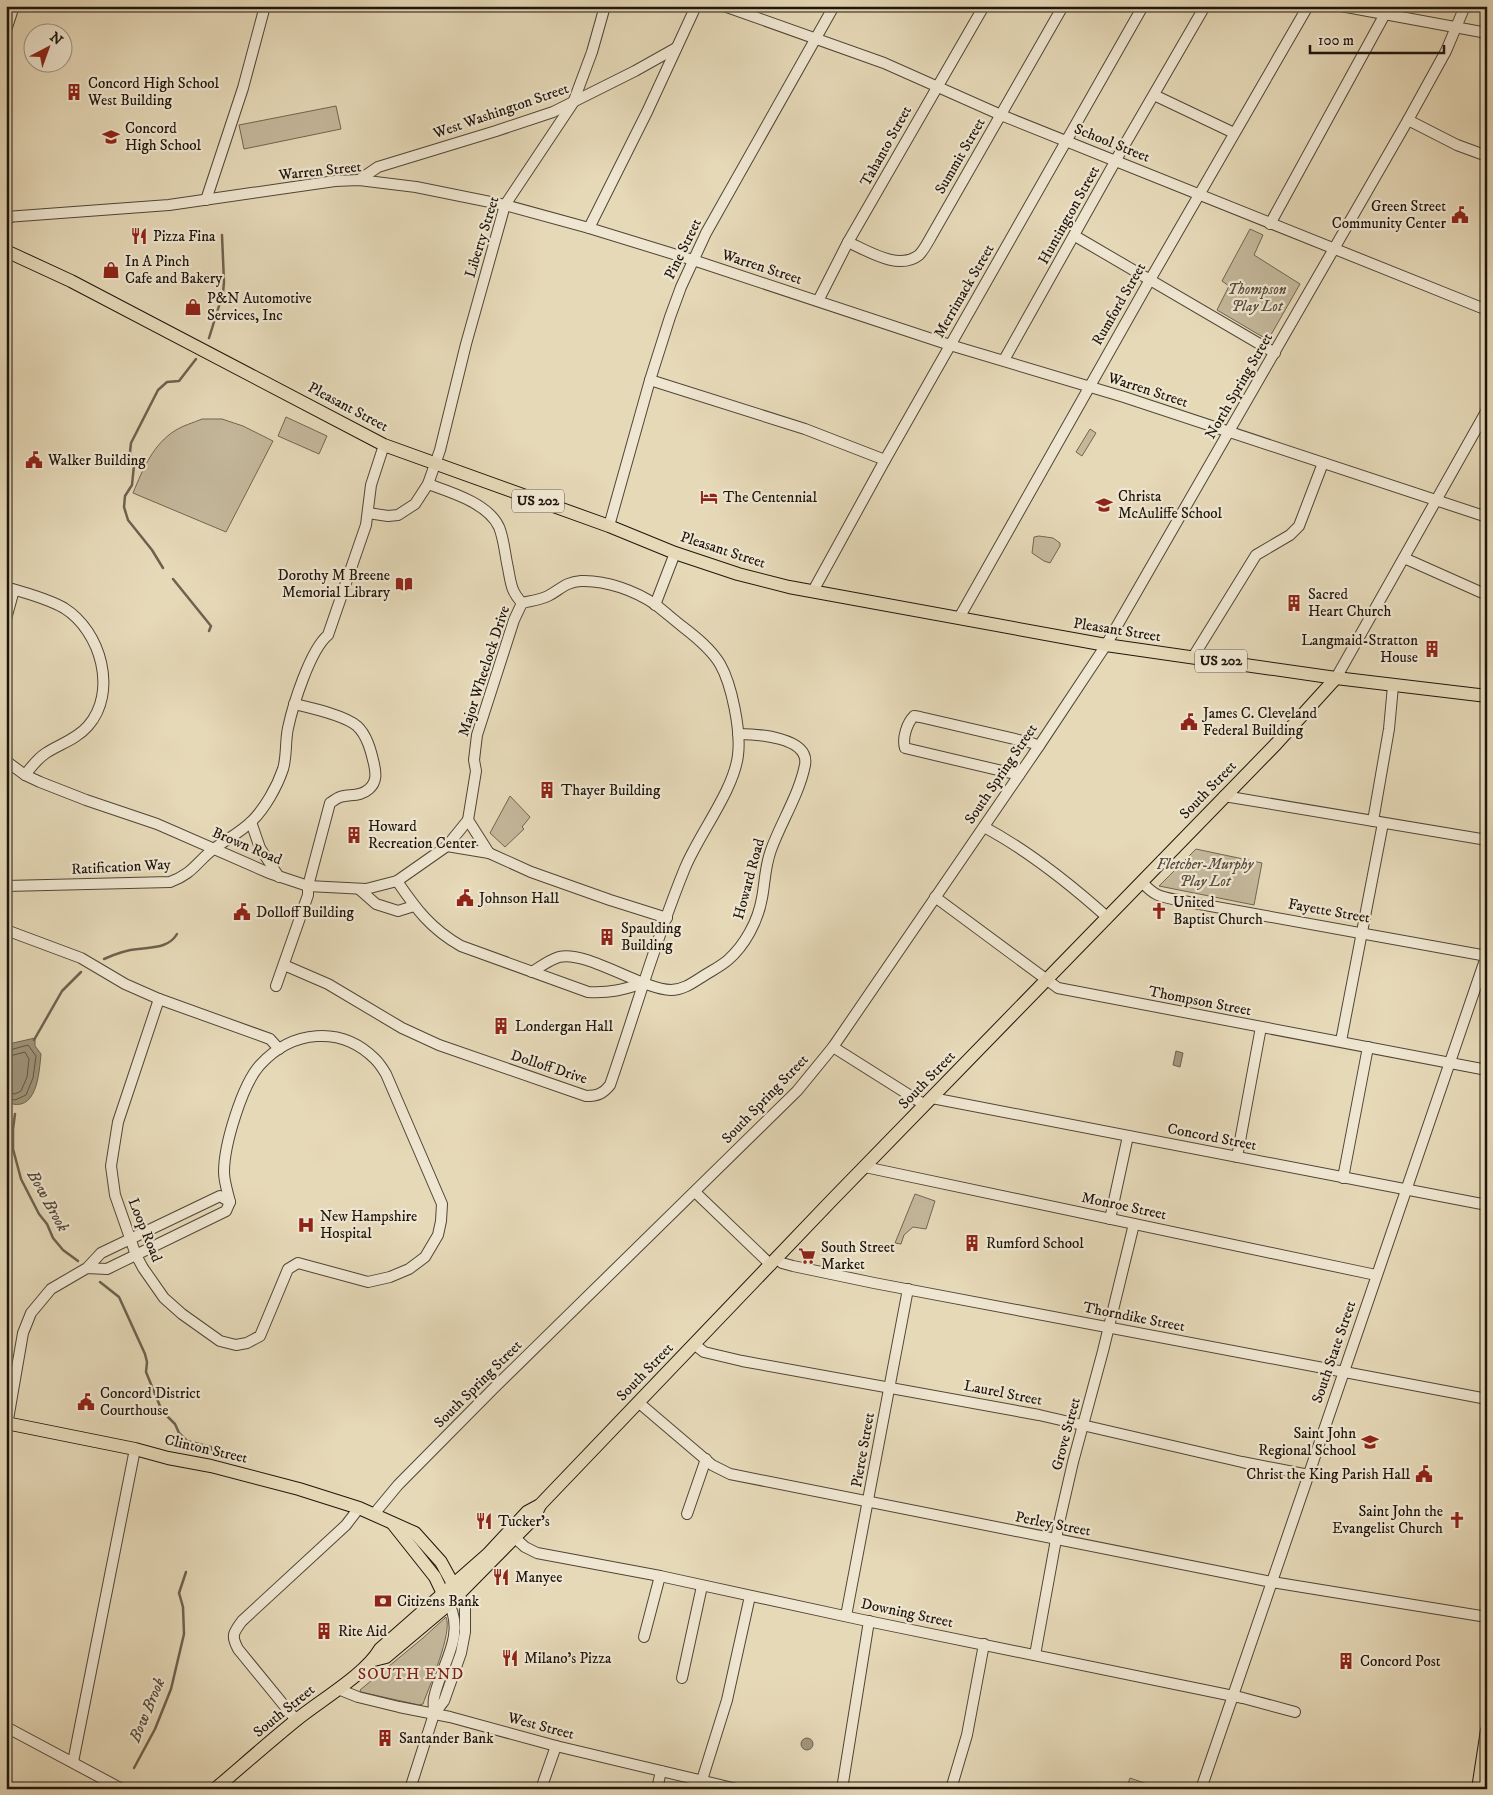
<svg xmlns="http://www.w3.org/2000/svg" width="1493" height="1795" font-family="'IM FELL DW Pica',serif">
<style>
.green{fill:#c4b89b;stroke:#706653}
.water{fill:#a2967d;stroke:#6d624f}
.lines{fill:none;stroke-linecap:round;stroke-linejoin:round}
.shore{stroke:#605644;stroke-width:1}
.stream{stroke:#6d624f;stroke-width:2.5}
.minor-casing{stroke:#4f4636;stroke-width:12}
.major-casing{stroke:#1d150b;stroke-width:14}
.minor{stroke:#efe6d1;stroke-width:10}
.major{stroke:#e6d9b8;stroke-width:12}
.labels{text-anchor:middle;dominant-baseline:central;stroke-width:4.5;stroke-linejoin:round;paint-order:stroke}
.shield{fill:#efe6d1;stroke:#5c5446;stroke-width:1}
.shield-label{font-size:14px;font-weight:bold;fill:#1d150b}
.poi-label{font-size:15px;fill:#1d150b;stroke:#efe6d1;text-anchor:start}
.street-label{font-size:15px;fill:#1d150b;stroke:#efe6d1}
.park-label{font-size:15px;font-style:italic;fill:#574e3d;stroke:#efe6d1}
.water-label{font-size:16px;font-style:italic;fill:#524939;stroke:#efe6d1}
.neighbourhood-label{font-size:16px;letter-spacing:1px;fill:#7a1f14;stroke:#efe6d1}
</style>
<rect width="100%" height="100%" fill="#e6d9b8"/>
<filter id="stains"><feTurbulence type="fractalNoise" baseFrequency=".004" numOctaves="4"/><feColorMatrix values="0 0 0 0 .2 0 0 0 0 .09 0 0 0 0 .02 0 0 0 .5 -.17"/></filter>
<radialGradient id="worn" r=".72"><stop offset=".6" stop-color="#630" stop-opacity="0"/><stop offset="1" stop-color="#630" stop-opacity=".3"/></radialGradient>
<g class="green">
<polygon points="336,106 341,129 244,149 239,125"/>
<polygon points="1250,229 1263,235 1254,255 1300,284 1268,340 1217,310 1229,286 1222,281"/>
<polygon points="286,417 327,436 319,454 278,436"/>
<path d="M202,419h20l21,7 30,15 -47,91 -93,-39c10,-24 20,-49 43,-63 8,-5 17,-7 26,-11z"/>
<polygon points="1090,429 1096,433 1082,456 1076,452"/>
<polygon points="1039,536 1053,538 1060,543 1060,546 1050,563 1044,561 1032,553 1034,537"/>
<polygon points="510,796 530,817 522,827 524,829 505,847 490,833"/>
<polygon points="1196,849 1262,863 1254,905 1159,886"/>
<polygon points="915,1194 935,1201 926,1229 913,1227 904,1235 901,1244 895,1243"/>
<path d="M446,1617c7,15 -17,70 -23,87l-4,1 -58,-13 -1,-2 63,-52z"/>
<polygon points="1130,1778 1162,1789 1126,1789"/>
</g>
<g class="water">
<path d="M35,1038v8l6,8c-2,20 -4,61 -35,48v-55l7,-4z"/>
<polygon points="1176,1051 1183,1053 1180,1067 1173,1065"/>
<circle cx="807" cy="1744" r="6"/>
</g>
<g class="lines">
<g class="shore">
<polyline points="6,1051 28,1045 36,1056 33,1078 26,1095 15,1100 6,1098"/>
<polyline points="6,1057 25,1052 29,1059 27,1077 21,1091 15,1094 6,1092"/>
</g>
<g class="stream">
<polyline points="209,338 223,293 224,282 222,235"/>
<polyline points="163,568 152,550 128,520 124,507 125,496 132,485 134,465 130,452 131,443 158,390 167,382 179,381 196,359"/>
<polyline points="173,579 211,626 209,631"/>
<path d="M104,959c11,-5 22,-9 34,-10 14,-2 31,-1 39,-15"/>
<polyline points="34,1040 62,991 81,972"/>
<polyline points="15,1114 13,1129 13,1149 21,1179 39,1214 47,1224 53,1238 63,1250 78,1261"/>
<polyline points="100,1282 119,1297 145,1354 147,1362 146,1372 162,1411 175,1424 179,1433 187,1441 211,1447 212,1450"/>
<polyline points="134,1768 155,1729 171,1689 184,1634 183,1607 179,1593 186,1572"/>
</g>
<g class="minor-casing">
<g id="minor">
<polyline points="724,6 884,63 1001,115 1487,310"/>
<polyline points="1341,6 1487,33"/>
<polyline points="6,30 14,6"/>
<polyline points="1154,95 1234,133"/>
<polyline points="1408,120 1457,145 1487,156"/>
<polyline points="359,180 378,167 496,131 553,112 635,71 676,48"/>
<polyline points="206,200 243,88 265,6"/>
<polyline points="6,217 169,205 335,181 359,180 416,187 505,205 589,228 693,260 950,345 1124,397 1487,517"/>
<polyline points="1270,224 1385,14"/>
<polyline points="589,228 647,112 696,6"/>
<polyline points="1075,236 1275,353"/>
<path d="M848,242c20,9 51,29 71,13 5,-5 9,-13 13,-20l131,-229"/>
<polyline points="818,301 848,242 984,6"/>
<polyline points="1004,360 1121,151 1205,6"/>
<polyline points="650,380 805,429 885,460"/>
<path d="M428,484c22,8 60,19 71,43 5,12 6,28 9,41 3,16 3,23 14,35"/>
<polyline points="368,513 388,516 398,515 415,504 428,484 440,450 466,344 505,205 573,103 592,52 605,6"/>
<polyline points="609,526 650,380 670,317 681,287 706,233 834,6"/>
<polyline points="1404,558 1487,595"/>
<path d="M6,587c19,6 41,11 58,21 37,23 54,84 24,118 -11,13 -28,18 -42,27 -9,6 -15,14 -21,22"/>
<polyline points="813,591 885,460 1143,6"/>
<polyline points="655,605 675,553"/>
<polyline points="959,618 1147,285 1308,6"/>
<polyline points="6,619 14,590"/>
<polyline points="1193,657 1256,555 1290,535 1299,526 1323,463"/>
<polyline points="1336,678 1487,410"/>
<polyline points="6,761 25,775 40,782 86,800 157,824 269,873 308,886 366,889 397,881 447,846 468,820"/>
<path d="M1019,775l-114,-27c-3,-10 2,-25 9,-32l6,1 112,26 7,3"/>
<polyline points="1224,796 1487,840"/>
<polyline points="1373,821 1389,729 1393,686"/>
<polyline points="251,822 260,848 279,877"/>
<path d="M984,827c45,24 85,56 123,90"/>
<polyline points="447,846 489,853 531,872 610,900 667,918"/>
<polyline points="489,853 468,820 476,771 474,760 477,735 514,620 522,603"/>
<path d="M397,881c19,28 34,48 64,65l127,46c23,1 34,-2 56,-9"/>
<path d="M1142,882c14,16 21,15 41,19l304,55"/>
<path d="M6,886l164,-4c23,-8 27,-21 45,-34 12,-9 26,-16 37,-27 13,-13 25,-34 31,-52 4,-13 2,-27 5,-41 5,-23 22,-78 40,-93l38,-110 5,-40 13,-40"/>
<polyline points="359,889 376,904 398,911 414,906"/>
<polyline points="935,897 1058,988 1487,1070"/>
<polyline points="6,930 81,958 125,984 159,999 270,1039 279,1049"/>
<path d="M284,965l44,19 74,44 37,17 147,51c11,0 17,-2 24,-11 25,-72 46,-147 75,-217 14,-34 49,-78 53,-113 3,-24 -6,-70 -18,-91 -9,-15 -24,-27 -37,-37 -9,-7 -18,-15 -27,-22 -20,-14 -50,-25 -75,-24 -16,1 -21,9 -33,15 -8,4 -18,5 -26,7"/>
<path d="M532,972c8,-5 17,-12 27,-15 27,-7 82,32 112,33 13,0 24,-9 34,-15 8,-5 16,-9 23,-15 17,-15 30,-39 34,-62 3,-16 3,-32 9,-48 10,-28 28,-55 34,-85 5,-28 -49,-31 -67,-31"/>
<path d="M276,986l32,-91v-9l22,-83c3,-2 7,-5 10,-6 10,-3 20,0 29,-8 8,-7 7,-16 5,-25 -3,-13 -7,-29 -17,-38 -13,-11 -46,-18 -63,-22"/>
<path d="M159,999l-41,123 -7,44 4,29 21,60 7,13 21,30 18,16 38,27 16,4 11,-2 13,-7 28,-67 10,-6 70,19 22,-5 19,-8 16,-12 13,-22 3,-14 1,-17 -56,-130c-3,-5 -7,-11 -11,-15 -34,-34 -83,-29 -115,6 -18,20 -36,80 -36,107 0,10 4,21 6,30"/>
<polyline points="1341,1041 1383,823"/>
<polyline points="833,1047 925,1105"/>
<polyline points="932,1098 1487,1205"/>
<polyline points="1237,1157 1261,1027"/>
<polyline points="865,1167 1376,1275"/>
<polyline points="1343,1178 1368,1047"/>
<polyline points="695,1192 771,1265"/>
<polyline points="1110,1219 1128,1136"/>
<polyline points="777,1258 782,1263 793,1266 874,1283 1487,1399"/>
<polyline points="694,1344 704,1352 742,1361 1039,1415 1242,1462 1309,1475"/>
<polyline points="638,1402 712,1465 730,1474 1272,1582 1487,1617"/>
<polyline points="6,1431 23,1333 31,1313 51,1289 87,1268 101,1253 220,1196 230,1202 226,1211 107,1269 87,1268"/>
<polyline points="374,1514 398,1485 493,1389 797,1091 833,1047 1039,746 1106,645 1408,120 1446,51 1465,6"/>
<polyline points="687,1514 706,1459"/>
<polyline points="515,1538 525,1547 537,1553 660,1576 858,1619 1243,1698 1295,1712"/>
<polyline points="846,1616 908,1289"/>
<polyline points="644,1637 660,1576"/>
<polyline points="1035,1655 1059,1523 1073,1462 1103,1351 1134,1224"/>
<polyline points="682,1678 702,1586"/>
<polyline points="338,1689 358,1697 399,1707 450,1717 556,1746 737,1789"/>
<path d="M434,1714c0,-5 -1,-11 0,-16 6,-31 32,-62 15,-94"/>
<path d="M296,1720l-58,-71c-7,-13 -5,-16 4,-28l104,-96 13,-17"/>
<polyline points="6,1727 122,1789"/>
<polyline points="73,1762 135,1449"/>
<polyline points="702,1780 727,1700 750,1596"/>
<polyline points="410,1789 434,1714 444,1701 461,1653 465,1632 465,1605 455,1588"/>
<polyline points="541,1789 556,1746"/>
<polyline points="657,1789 661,1771"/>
<polyline points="842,1789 869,1621"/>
<polyline points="951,1789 967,1735 984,1644"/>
<polyline points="1201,1789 1487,954"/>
</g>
</g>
<g class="major-casing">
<g id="major">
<polyline points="6,219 9,217"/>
<polyline points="6,251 71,281 384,445 609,526 675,553 738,574 789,587 1106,645 1336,678 1487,696"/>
<polyline points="6,1423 135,1449 168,1458 211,1466 299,1489 359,1508 415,1533 441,1562 453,1584"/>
<polyline points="393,1524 435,1577 446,1600"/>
<polyline points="374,1660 386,1657 449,1604 534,1518 540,1505"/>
<path d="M215,1789c27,-23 53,-46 80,-68 24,-20 70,-46 85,-72l108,-95 39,-42 13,-7 291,-304 445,-457 60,-66"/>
<polyline points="1478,1789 1487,1730"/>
</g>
</g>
<use href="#minor" class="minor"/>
<use href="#major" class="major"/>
</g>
<defs>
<g id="building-bare" transform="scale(1.35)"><path d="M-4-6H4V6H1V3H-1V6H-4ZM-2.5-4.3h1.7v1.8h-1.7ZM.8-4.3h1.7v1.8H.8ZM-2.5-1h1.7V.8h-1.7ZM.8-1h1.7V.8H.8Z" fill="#8f2418" stroke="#efe6d1" stroke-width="2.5" paint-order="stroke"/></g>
<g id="school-bare" transform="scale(1.35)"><path d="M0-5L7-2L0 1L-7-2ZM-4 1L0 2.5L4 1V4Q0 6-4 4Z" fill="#8f2418" stroke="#efe6d1" stroke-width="2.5" paint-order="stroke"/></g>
<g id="civic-bare" transform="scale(1.35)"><path d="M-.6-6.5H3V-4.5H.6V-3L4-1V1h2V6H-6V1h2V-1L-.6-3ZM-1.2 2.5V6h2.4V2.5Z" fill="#8f2418" stroke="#efe6d1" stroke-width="2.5" paint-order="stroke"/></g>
<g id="restaurant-bare" transform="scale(1.35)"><path d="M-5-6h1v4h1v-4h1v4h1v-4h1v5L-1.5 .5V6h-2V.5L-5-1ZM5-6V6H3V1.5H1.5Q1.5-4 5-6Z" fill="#8f2418" stroke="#efe6d1" stroke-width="2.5" paint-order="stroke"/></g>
<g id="shop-bare" transform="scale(1.35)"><path d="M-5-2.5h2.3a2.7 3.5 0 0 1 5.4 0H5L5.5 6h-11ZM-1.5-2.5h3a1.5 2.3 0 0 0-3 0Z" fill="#8f2418" stroke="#efe6d1" stroke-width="2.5" paint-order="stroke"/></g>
<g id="hotel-bare" transform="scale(1.35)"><path d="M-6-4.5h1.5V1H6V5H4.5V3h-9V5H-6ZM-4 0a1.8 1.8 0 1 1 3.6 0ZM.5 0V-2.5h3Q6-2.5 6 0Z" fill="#8f2418" stroke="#efe6d1" stroke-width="2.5" paint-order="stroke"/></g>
<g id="library-bare" transform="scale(1.35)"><path d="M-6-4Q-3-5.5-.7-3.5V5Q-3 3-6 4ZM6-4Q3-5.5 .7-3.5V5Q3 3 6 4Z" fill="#8f2418" stroke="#efe6d1" stroke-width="2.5" paint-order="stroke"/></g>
<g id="church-bare" transform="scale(1.35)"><path d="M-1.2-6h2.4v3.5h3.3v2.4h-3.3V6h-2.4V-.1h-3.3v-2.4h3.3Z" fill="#8f2418" stroke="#efe6d1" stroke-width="2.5" paint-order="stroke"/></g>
<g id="hospital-bare" transform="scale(1.35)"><path d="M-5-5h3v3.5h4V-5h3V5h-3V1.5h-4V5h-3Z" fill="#8f2418" stroke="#efe6d1" stroke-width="2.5" paint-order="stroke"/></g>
<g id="supermarket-bare" transform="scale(1.35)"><path d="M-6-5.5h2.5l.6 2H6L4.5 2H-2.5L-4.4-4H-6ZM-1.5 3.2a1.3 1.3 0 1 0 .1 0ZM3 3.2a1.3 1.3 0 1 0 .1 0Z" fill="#8f2418" stroke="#efe6d1" stroke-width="2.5" paint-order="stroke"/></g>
<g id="bank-bare" transform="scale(1.35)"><path d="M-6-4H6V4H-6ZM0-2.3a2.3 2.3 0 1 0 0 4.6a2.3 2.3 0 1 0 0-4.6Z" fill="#8f2418" stroke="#efe6d1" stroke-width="2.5" paint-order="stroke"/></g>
</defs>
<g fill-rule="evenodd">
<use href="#building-bare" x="74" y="92"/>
<use href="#school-bare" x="111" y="137"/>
<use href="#civic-bare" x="1460" y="215"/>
<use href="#restaurant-bare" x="139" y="236"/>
<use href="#shop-bare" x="111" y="270"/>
<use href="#shop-bare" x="193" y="307"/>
<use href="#civic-bare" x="34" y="460"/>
<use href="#hotel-bare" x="709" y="497"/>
<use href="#school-bare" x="1104" y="505"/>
<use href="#library-bare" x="404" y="584"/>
<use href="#building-bare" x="1294" y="603"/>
<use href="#building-bare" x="1432" y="649"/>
<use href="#civic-bare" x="1189" y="722"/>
<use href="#building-bare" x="547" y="790"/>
<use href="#building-bare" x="354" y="835"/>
<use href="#civic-bare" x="465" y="898"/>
<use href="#church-bare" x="1159" y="911"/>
<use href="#civic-bare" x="242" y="912"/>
<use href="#building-bare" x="607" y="937"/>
<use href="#building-bare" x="501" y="1026"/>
<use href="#hospital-bare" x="306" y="1225"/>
<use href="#building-bare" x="972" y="1243"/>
<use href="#supermarket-bare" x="807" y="1256"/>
<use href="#civic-bare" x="86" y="1402"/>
<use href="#school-bare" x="1370" y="1442"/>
<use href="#civic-bare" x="1424" y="1474"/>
<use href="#church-bare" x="1457" y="1520"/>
<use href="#restaurant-bare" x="484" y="1521"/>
<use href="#restaurant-bare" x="501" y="1577"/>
<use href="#bank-bare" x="383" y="1601"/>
<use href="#building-bare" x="324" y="1631"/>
<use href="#restaurant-bare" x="510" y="1658"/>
<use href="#building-bare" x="1346" y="1661"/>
<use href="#building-bare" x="385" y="1738"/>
</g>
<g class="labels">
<g class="shield">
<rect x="512" y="489.5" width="52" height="23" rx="4"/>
<rect x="1195" y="649.5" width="52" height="23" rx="4"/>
</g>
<g class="shield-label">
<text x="538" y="501">US 202</text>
<text x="1221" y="661">US 202</text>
</g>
<g class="poi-label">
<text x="88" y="83">Concord High School<tspan x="88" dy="17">West Building</tspan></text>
<text x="125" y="128">Concord<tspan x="125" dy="17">High School</tspan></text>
<text x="1446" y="206" text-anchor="end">Green Street<tspan x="1446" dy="17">Community Center</tspan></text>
<text x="153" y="236">Pizza Fina</text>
<text x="125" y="261">In A Pinch<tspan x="125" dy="17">Cafe and Bakery</tspan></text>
<text x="207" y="298">P&amp;N Automotive<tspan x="207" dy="17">Services, Inc</tspan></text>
<text x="48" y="460">Walker Building</text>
<text x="1118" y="496">Christa<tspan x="1118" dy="17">McAuliffe School</tspan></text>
<text x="723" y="497">The Centennial</text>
<text x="390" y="575" text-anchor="end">Dorothy M Breene<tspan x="390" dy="17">Memorial Library</tspan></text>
<text x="1308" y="594">Sacred<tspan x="1308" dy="17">Heart Church</tspan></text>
<text x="1418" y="640" text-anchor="end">Langmaid-Stratton<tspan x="1418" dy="17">House</tspan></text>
<text x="1203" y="713">James C. Cleveland<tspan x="1203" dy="17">Federal Building</tspan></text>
<text x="561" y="790">Thayer Building</text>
<text x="368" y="826">Howard<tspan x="368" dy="17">Recreation Center</tspan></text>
<text x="479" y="898">Johnson Hall</text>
<text x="1173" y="902">United<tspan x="1173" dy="17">Baptist Church</tspan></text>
<text x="256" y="912">Dolloff Building</text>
<text x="621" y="928">Spaulding<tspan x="621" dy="17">Building</tspan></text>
<text x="515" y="1026">Londergan Hall</text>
<text x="320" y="1216">New Hampshire<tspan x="320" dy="17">Hospital</tspan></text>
<text x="986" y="1243">Rumford School</text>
<text x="821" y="1247">South Street<tspan x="821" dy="17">Market</tspan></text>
<text x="100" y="1393">Concord District<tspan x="100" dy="17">Courthouse</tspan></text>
<text x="1356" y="1433" text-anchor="end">Saint John<tspan x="1356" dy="17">Regional School</tspan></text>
<text x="1410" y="1474" text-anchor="end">Christ the King Parish Hall</text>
<text x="1443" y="1511" text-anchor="end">Saint John the<tspan x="1443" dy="17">Evangelist Church</tspan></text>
<text x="498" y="1521">Tucker's</text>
<text x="515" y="1577">Manyee</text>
<text x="397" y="1601">Citizens Bank</text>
<text x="338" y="1631">Rite Aid</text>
<text x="524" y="1658">Milano's Pizza</text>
<text x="1360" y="1661">Concord Post</text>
<text x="399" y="1738">Santander Bank</text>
</g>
<g class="street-label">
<text transform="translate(501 111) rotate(-19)">West Washington Street</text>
<text transform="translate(1112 143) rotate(22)">School Street</text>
<text transform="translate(886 146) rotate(-61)">Tahanto Street</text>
<text transform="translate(960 156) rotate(-60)">Summit Street</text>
<text transform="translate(320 171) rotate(-6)">Warren Street</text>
<text transform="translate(1069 215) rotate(-61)">Huntington Street</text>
<text transform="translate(482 237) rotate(-73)">Liberty Street</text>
<text transform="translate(683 249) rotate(-64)">Pine Street</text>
<text transform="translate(762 267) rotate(18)">Warren Street</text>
<text transform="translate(964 291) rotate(-60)">Merrimack Street</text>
<text transform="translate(1119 304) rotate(-60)">Rumford Street</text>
<text transform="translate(1239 386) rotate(-60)">North Spring Street</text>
<text transform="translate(1148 390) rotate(18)">Warren Street</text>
<text transform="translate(348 407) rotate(28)">Pleasant Street</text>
<text transform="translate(723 550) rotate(18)">Pleasant Street</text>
<text transform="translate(1117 630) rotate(9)">Pleasant Street</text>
<text transform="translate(484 671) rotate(-72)">Major Wheelock Drive</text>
<text transform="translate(1001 774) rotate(-56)">South Spring Street</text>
<text transform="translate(1208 790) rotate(-46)">South Street</text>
<text transform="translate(247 846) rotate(23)">Brown Road</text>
<text transform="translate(121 867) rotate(-3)">Ratification Way</text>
<text transform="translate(749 879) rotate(-75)">Howard Road</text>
<text transform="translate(1329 911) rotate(10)">Fayette Street</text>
<text transform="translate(1200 1001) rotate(11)">Thompson Street</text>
<text transform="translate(549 1067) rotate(18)">Dolloff Drive</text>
<text transform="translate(927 1080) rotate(-46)">South Street</text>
<text transform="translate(765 1099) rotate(-46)">South Spring Street</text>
<text transform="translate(1212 1137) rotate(11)">Concord Street</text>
<text transform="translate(1124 1206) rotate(12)">Monroe Street</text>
<text transform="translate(145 1230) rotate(68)">Loop Road</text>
<text transform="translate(1134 1317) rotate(11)">Thorndike Street</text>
<text transform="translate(1334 1352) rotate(-71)">South State Street</text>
<text transform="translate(645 1372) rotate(-46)">South Street</text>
<text transform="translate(478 1384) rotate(-45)">South Spring Street</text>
<text transform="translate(1003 1393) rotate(11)">Laurel Street</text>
<text transform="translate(1066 1434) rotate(-75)">Grove Street</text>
<text transform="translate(206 1449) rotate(13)">Clinton Street</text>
<text transform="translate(863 1450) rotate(-80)">Pierce Street</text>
<text transform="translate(1053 1524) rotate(11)">Perley Street</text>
<text transform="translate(907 1613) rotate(12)">Downing Street</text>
<text transform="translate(284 1711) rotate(-39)">South Street</text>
<text transform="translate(541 1726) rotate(15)">West Street</text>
</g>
<g class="park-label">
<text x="1257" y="289">Thompson<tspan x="1257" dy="17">Play Lot</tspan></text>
<text x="1205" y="864">Fletcher-Murphy<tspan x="1205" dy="17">Play Lot</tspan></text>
</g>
<g class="water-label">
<text transform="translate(48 1201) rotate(61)">Bow Brook</text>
<text transform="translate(147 1710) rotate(-67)">Bow Brook</text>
</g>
<g class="neighbourhood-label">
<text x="411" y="1674">SOUTH END</text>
</g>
</g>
<rect width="1493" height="1795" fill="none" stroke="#e6d9b8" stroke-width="25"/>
<rect x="8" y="8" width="1478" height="1780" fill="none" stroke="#1d150b" stroke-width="2.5"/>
<rect x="12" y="12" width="1468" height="1770" fill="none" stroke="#1d150b"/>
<g transform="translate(48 48) rotate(41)"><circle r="24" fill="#efe6d1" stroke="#9b9282"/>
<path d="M0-4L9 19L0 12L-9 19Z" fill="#8f2418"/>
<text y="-8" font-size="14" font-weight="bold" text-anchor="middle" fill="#1d150b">N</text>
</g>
<path d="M1310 45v8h134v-8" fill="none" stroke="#1d150b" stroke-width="2.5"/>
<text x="1318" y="45" font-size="15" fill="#1d150b" stroke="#efe6d1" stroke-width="4" paint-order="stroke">100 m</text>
<rect width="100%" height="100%" filter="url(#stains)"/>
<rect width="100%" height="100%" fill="url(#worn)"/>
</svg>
